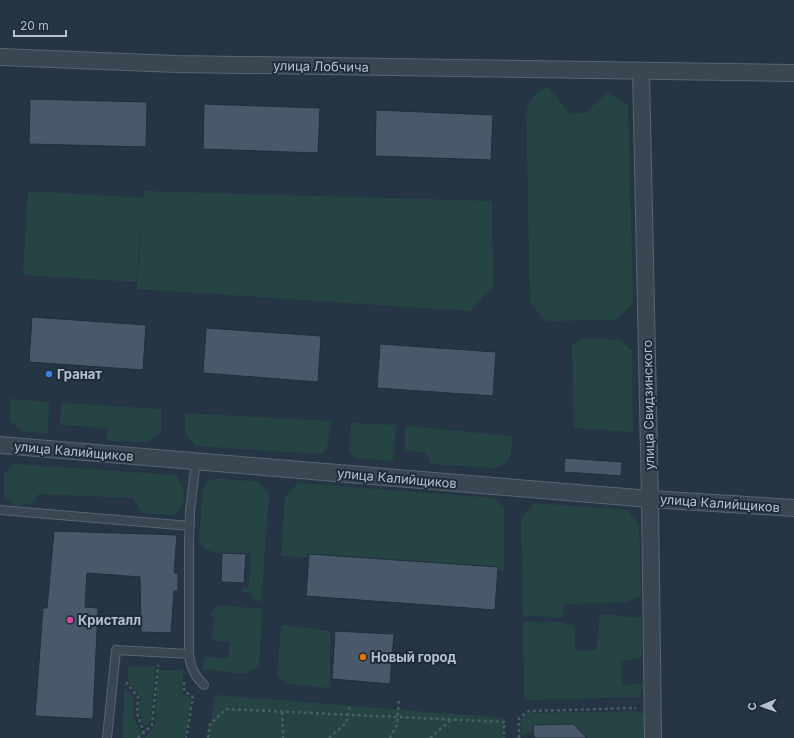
<svg xmlns="http://www.w3.org/2000/svg" width="794" height="738" font-family="Inter,sans-serif">
<style>
.green{fill:#274445}
.building{fill:#49596a;stroke:#202e3b}
.lines{fill:none;stroke-linecap:round;stroke-linejoin:round}
.service-casing{stroke:#586471;stroke-width:10}
.minor-casing{stroke:#586471;stroke-width:18}
.path{stroke:#466061;stroke-width:2.5;stroke-dasharray:3 3;stroke-linecap:butt}
.service{stroke:#3a4753;stroke-width:8}
.minor{stroke:#3a4753;stroke-width:16}
.shop-dot{fill:#3f7fe0;stroke:#1e2c39;stroke-width:1.5}
.hotel-dot{fill:#d1479c;stroke:#1e2c39;stroke-width:1.5}
.food-dot{fill:#e8710a;stroke:#1e2c39;stroke-width:1.5}
.labels{text-anchor:middle;dominant-baseline:central;stroke-width:4;stroke-linejoin:round;paint-order:stroke}
.street-label{font-size:13px;fill:#b7c1cd;stroke:#1e2c39}
.poi-label{font-size:13px;font-weight:bold;fill:#b7c1cd;stroke:#1e2c39;text-anchor:start}
</style>
<rect width="100%" height="100%" fill="#253544"/>
<g class="green">
<polygon points="548,87 570,114 585,113 608,92 628,105 633,304 615,320 546,321 530,303 526,107 536,93"/>
<polygon points="28,191 144,198 145,191 492,201 493,287 470,311 137,289 143,204 136,282 23,275"/>
<polygon points="585,338 621,340 632,351 633,432 574,428 572,344"/>
<polygon points="10,399 49,402 48,433 23,432 10,421"/>
<polygon points="61,403 161,409 161,432 148,442 107,441 108,428 60,425"/>
<polygon points="185,413 331,421 327,448 322,454 196,446 185,434"/>
<polygon points="351,423 396,425 393,461 356,458 349,452"/>
<path d="M405,426l107,10c-1,16 1,25 -16,32l-65,-4 -5,-12 -21,-1z"/>
<path d="M14,464l162,11c9,16 12,25 -1,40l-33,-2 -9,-15 -94,-4 -7,9 -16,3 -12,-10v-22z"/>
<polygon points="217,478 258,482 269,494 261,601 253,601 252,593 242,592 242,588 249,587 251,553 217,553 204,549 199,539 203,488 208,481"/>
<polygon points="298,483 495,498 504,508 504,570 281,556 285,497"/>
<polygon points="535,503 627,510 639,525 641,595 628,602 564,604 562,617 523,616 521,518"/>
<polygon points="218,605 262,609 259,666 245,674 202,669 205,657 229,658 229,642 212,640 214,617 210,614"/>
<polygon points="600,614 641,618 642,657 621,661 623,685 643,684 640,697 524,700 523,622 563,622 575,626 575,651 596,650"/>
<polygon points="281,625 330,631 330,688 288,684 277,677"/>
<polygon points="155,666 151,722 144,726 138,707 141,698 128,680 128,667"/>
<polygon points="158,670 183,670 182,694 191,698 185,738 145,738 155,726"/>
<polygon points="124,688 134,698 134,718 142,735 137,738 123,738"/>
<polygon points="215,695 504,718 503,738 208,738"/>
<polygon points="637,711 645,715 645,738 587,738 573,724 533,730 521,736 521,720 529,713"/>
</g>
<g class="building">
<polygon points="30,99 147,102 146,147 29,144"/>
<polygon points="204,104 320,108 318,153 203,149"/>
<polygon points="376,110 493,115 491,160 375,156"/>
<polygon points="32,317 146,325 143,370 29,362"/>
<polygon points="206,328 321,336 318,382 203,373"/>
<polygon points="380,344 496,352 493,396 377,388"/>
<polygon points="565,458 622,462 621,476 564,472"/>
<polygon points="54,531 177,535 174,573 178,573 178,591 174,591 171,633 141,632 140,577 87,573 85,607 98,608 93,719 35,716 43,608 47,608"/>
<polygon points="222,553 246,554 244,583 221,582"/>
<polygon points="309,554 498,567 495,610 306,596"/>
<polygon points="335,631 394,634 390,684 332,679"/>
<polygon points="573,724 587,738 534,738 533,725"/>
</g>
<g class="lines">
<g class="service-casing">
<g id="service">
<path d="M196,461l-6,50 -1,31v112c1,12 5,22 15,31"/>
<polyline points="0,510 190,526"/>
<polyline points="107,738 116,650 189,654"/>
</g>
</g>
<g class="minor-casing">
<g id="minor">
<polyline points="0,57 177,64 794,73"/>
<polyline points="641,71 650,499 653,738"/>
<polyline points="0,445 650,499 794,508"/>
</g>
</g>
<g class="path">
<polyline points="126,682 138,697 137,713 144,733"/>
<polyline points="184,682 184,691 193,697 186,738"/>
<polyline points="282,712 283,738"/>
<polyline points="138,738 152,725 158,665"/>
<polyline points="208,738 210,724 226,709 504,722 504,738"/>
<polyline points="329,738 346,723 350,706"/>
<polyline points="390,738 397,725 399,699"/>
<polyline points="430,738 451,720"/>
<polyline points="519,738 519,718 529,711 636,708"/>
</g>
<use href="#service" class="service"/>
<use href="#minor" class="minor"/>
</g>
<circle class="shop-dot" cx="49" cy="374" r="4"/>
<circle class="hotel-dot" cx="70" cy="620" r="4"/>
<circle class="food-dot" cx="363" cy="657" r="4"/>
<g class="labels">
<g class="street-label">
<text transform="translate(321 66) rotate(1)">улица Лобчича</text>
<text transform="translate(648 405) rotate(-91)">улица Свидзинского</text>
<text transform="translate(74 451) rotate(5)">улица Калийщиков</text>
<text transform="translate(397 478) rotate(5)">улица Калийщиков</text>
<text transform="translate(720 503) rotate(4)">улица Калийщиков</text>
</g>
<g class="poi-label">
<text x="57" y="374">Гранат</text>
<text x="78" y="620">Кристалл</text>
<text x="371" y="657">Новый город</text>
</g>
</g>
<g transform="translate(762 706) rotate(268)" stroke="#1e2c39" stroke-width="3" paint-order="stroke">
<path d="M0-3L7 15L0 10L-7 15Z" fill="#b7c1cd"/>
<text y="-6" font-size="11" font-weight="bold" text-anchor="middle" fill="#b7c1cd">С</text>
</g>
<path d="M14 30v6h52v-6" fill="none" stroke="#b7c1cd" stroke-width="2"/>
<text x="20" y="30" font-size="12" fill="#b7c1cd" stroke="#1e2c39" stroke-width="3" paint-order="stroke">20 m</text>
</svg>
